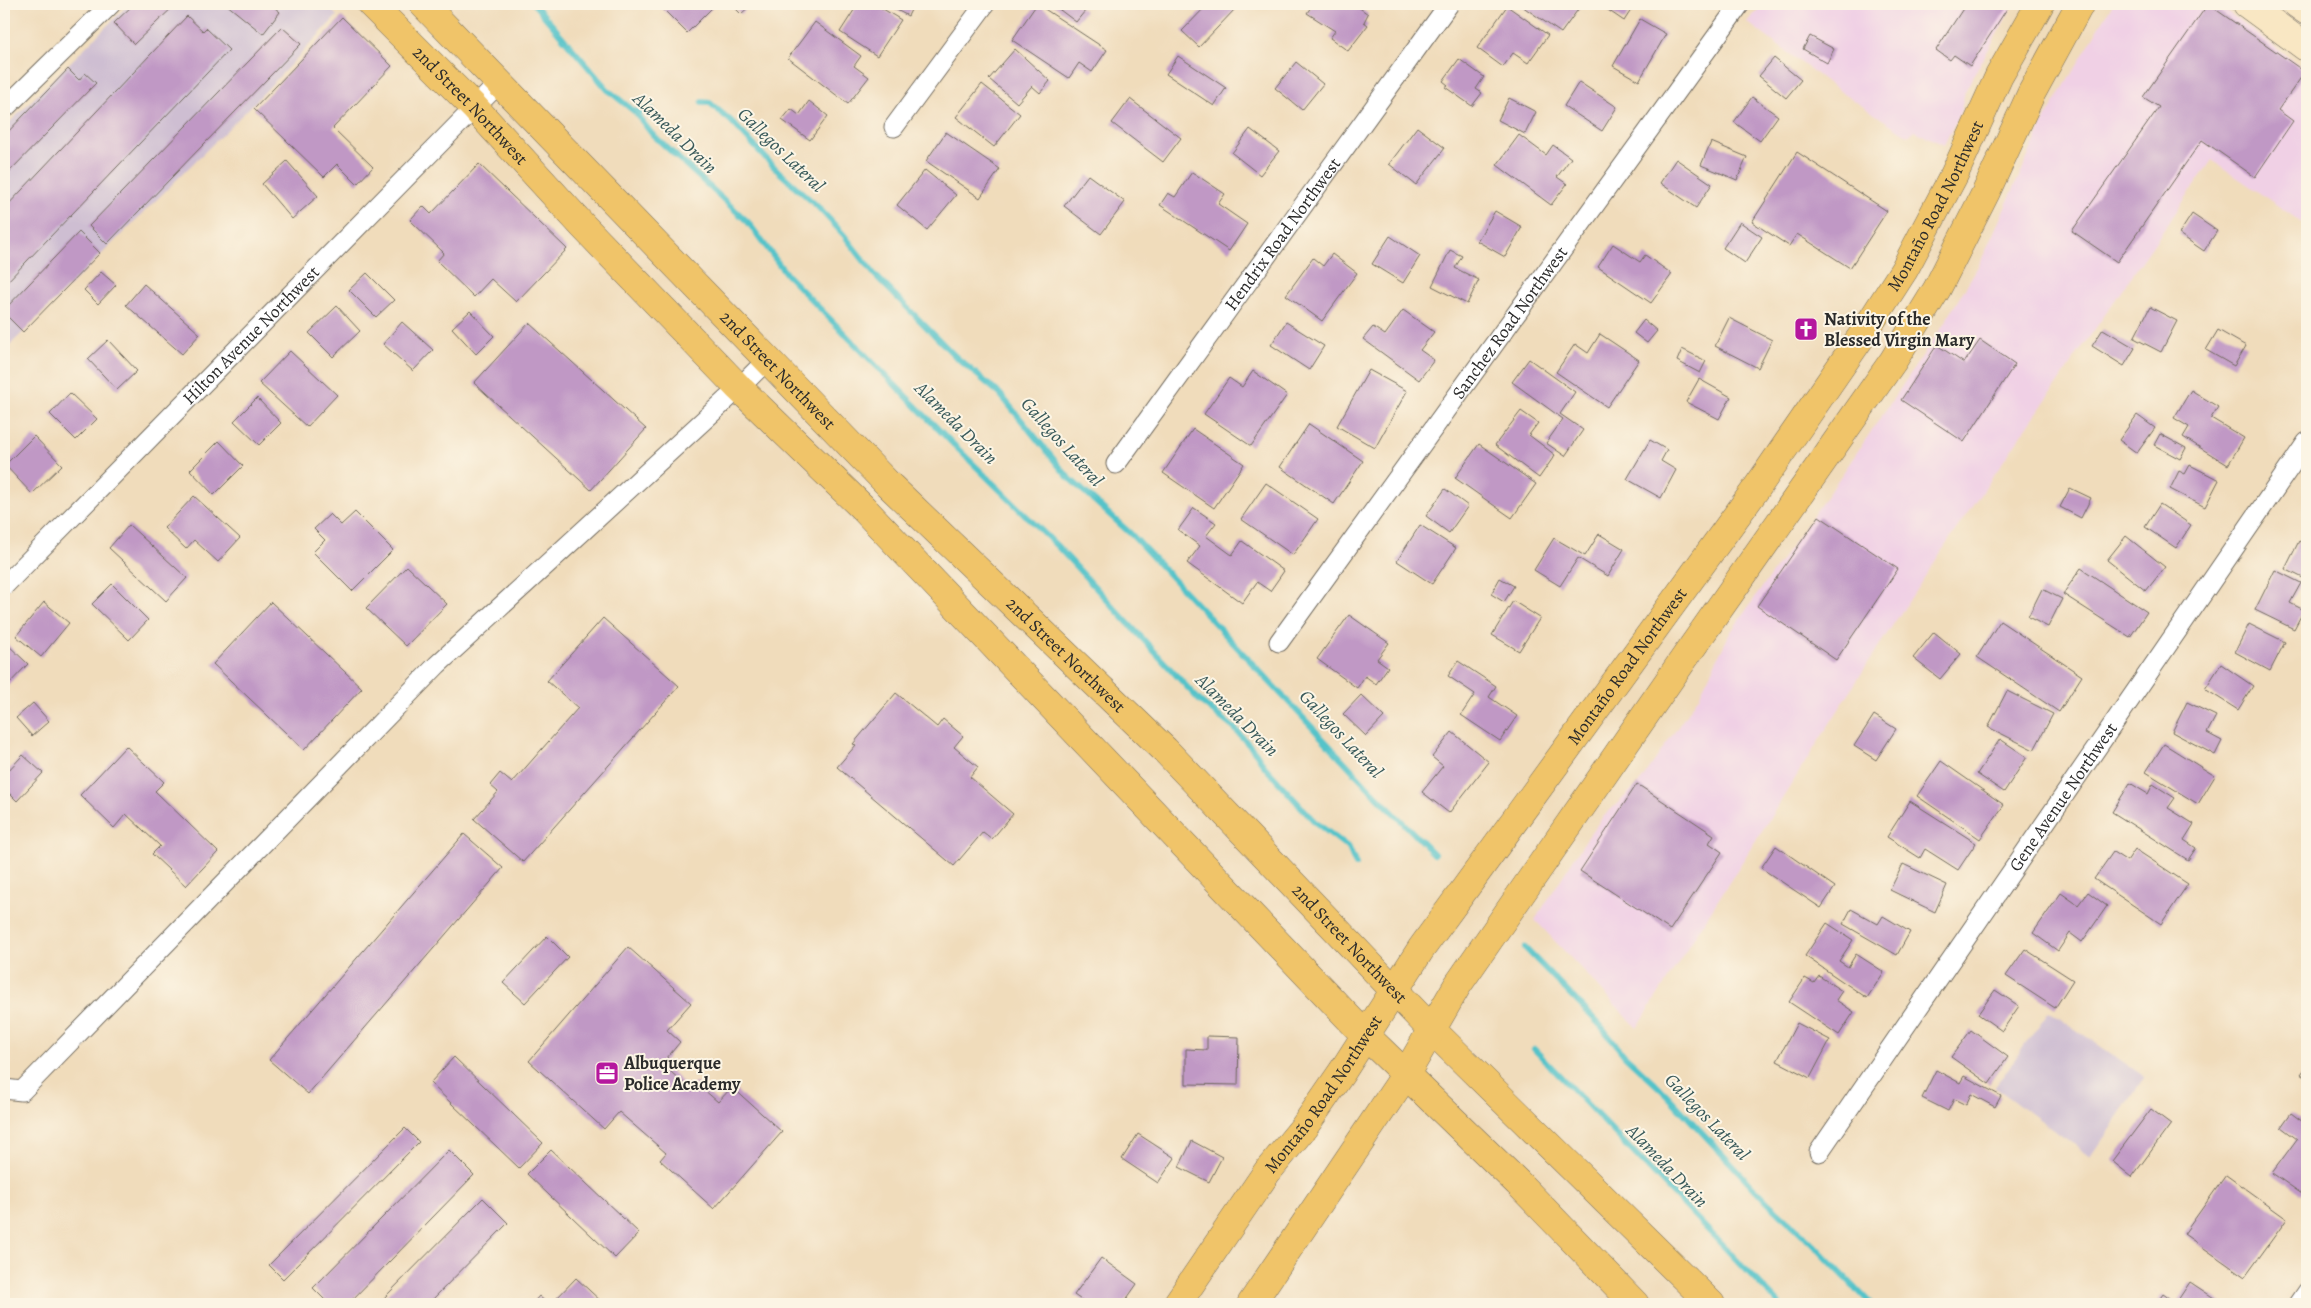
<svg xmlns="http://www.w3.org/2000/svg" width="2311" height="1308" font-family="Alegreya,serif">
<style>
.built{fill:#f0d0e5}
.industrial{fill:#cebed2}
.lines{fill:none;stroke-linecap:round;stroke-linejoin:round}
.stream{stroke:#55c3c9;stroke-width:6}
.building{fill:#c098c5}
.minor-casing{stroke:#70695d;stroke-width:21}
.secondary-casing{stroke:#70695d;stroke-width:29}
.primary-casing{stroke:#70695d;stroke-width:29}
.minor{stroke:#fff;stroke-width:19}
.secondary{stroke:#f9e7c3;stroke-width:28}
.primary{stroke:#f0c469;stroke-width:28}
.labels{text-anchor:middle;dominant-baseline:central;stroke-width:4;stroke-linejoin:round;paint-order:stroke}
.street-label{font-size:18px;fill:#2b2b2b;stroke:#fcf5e5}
.poi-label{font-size:18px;font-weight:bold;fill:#2b2b2b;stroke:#fcf5e5;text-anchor:start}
.water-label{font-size:19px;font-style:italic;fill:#38595a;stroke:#fcf5e5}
</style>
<rect width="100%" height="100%" fill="#fcf5e5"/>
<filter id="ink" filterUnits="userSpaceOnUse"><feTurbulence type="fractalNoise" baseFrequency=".02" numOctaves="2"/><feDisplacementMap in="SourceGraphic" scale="10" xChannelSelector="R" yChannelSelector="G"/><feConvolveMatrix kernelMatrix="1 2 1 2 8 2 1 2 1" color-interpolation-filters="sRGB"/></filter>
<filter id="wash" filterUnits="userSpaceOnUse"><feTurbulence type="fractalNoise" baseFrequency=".0096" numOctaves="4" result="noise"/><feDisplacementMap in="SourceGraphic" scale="20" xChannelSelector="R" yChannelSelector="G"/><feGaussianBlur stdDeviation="1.12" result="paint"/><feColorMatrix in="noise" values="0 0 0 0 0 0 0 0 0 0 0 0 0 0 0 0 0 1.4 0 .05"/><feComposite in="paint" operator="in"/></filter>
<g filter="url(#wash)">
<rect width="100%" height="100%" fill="#f0dcbb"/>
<g class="built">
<polygon points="1763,4 2014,4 1965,91 1961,110 1944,145 1915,131 1908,136 1832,86 1747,22"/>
<polygon points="2113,4 2217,4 2307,71 2307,226 2212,160 1953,534 1877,649 1637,1028 1535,920 1585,841 1602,818 1641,781 1699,696 1730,633 1845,470 1942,327 1980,263 2046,117"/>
</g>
<g class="industrial">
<polygon points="129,4 325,4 337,16 251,106 4,351 4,128"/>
<polygon points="2049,1011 2145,1077 2091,1157 1995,1087"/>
</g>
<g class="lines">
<g class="stream">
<polyline points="534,4 608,90 635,112 652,134 748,222 787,275 951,442 1058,547 1200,701 1235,729 1256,753 1265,767 1315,822 1349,848 1356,865"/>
<polyline points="702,102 710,103 731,121 778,171 816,205 844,235 875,275 956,357 1000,394 1068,477 1131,534 1369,788 1434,854"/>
<polyline points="635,112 652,109"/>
<polyline points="1525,948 1601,1026 1624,1055 1665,1093 1768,1203 1811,1242 1871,1304"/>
<polyline points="1534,1049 1779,1304"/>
</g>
</g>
<g id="blocks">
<g class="building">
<polygon points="134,4 176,4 134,44 114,23"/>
<polygon points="226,4 270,4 280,12 263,34"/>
<polygon points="658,4 712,4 714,6 687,33"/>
<polygon points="731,4 752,4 741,14"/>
<polygon points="858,4 875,4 901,20 877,56 840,32"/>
<polygon points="885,4 914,4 908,16"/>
<polygon points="1037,4 1107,50 1092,72 1079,63 1069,78 1012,40"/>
<polygon points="1052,4 1076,4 1085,11 1076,22"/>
<polygon points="1208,4 1232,4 1236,8 1199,47 1182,31"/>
<polygon points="1313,4 1354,4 1368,14 1364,22 1368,25 1348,51 1330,38 1335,31 1307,13"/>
<polygon points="1519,4 1582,4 1561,33"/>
<polygon points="1608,4 1628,4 1633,7 1624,21 1605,8"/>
<polygon points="1966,4 2010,4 1970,66 1954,55 1950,60 1936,50"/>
<polygon points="2208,4 2305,72 2278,110 2293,121 2255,177 2202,140 2117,262 2072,231 2159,107 2143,97"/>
<polygon points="1507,6 1548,35 1528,63 1513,53 1503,67 1477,48"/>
<polygon points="187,16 203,31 206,28 229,50 4,285 4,209"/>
<polygon points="342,17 392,66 333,128 373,167 357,184 337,164 324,177 254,109"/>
<polygon points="1640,19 1666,34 1639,81 1613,66"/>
<polygon points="815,22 861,56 854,66 869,77 848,104 788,58"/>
<polygon points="282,27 301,44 107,244 89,226"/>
<polygon points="1810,36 1834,49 1827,63 1803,49"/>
<polygon points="1015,49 1050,81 1040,93 1032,86 1017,103 989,79"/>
<polygon points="1178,56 1226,88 1214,106 1166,74"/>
<polygon points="1774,58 1801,80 1786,98 1759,76"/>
<polygon points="1459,59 1484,77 1476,89 1482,93 1472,106 1445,87 1448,85 1443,81"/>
<polygon points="1296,62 1323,84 1302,110 1275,88"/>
<polygon points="68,69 79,80 85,73 96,83 4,177 4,136"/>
<polygon points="1579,82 1617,107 1602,131 1564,106"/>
<polygon points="982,84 1020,114 994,147 956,117"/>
<polygon points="1752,97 1778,116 1760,141 1734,122"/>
<polygon points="1509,98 1536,112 1525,134 1498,120"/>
<polygon points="1130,99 1181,138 1163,162 1112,123"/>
<polygon points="809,101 828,116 810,140 782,120 791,109 799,115"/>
<polygon points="1417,127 1445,148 1416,185 1389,164"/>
<polygon points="1250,129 1279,151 1260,175 1232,153"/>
<polygon points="946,132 1000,169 980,198 926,161"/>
<polygon points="1519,135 1546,155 1553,145 1571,158 1557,177 1567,184 1551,205 1497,165"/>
<polygon points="1711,142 1747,157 1737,180 1701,165"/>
<polygon points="1797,152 1887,211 1850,268 1797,234 1789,246 1752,222"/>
<polygon points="1676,159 1712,184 1696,208 1660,183"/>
<polygon points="287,161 318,196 292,219 262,184"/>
<polygon points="479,164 567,249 516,302 491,279 474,297 437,261 444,253 410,220 423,206 431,214"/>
<polygon points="925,170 956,195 927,230 897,205"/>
<polygon points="1192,172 1225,194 1218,204 1247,224 1229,251 1160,205 1168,193 1175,197"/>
<polygon points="1088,175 1125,202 1101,234 1064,206"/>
<polygon points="1495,211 1522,227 1505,257 1477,241"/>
<polygon points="2192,214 2217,231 2204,251 2179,234"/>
<polygon points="1740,222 1762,237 1745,263 1723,248"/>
<polygon points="79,232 100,253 23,332 4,313 4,310"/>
<polygon points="1390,236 1420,256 1403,283 1372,264"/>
<polygon points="1613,244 1640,262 1645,255 1672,274 1651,303 1598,267"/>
<polygon points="1450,250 1462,256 1455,268 1479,280 1467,304 1432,286"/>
<polygon points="1332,254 1357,273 1322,321 1286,295 1313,258 1323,266"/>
<polygon points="101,272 116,285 98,304 84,290"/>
<polygon points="367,273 394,300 376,317 349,290"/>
<polygon points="144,284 200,334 182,354 126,305"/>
<polygon points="337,306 360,331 333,357 309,333"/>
<polygon points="2150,307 2177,321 2161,352 2134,338"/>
<polygon points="1403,310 1434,332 1420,350 1434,360 1419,380 1363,339 1373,327 1385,335"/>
<polygon points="470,311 494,336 476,354 452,328"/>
<polygon points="1729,318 1772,340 1758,368 1715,346"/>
<polygon points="1644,320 1657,331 1647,343 1634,333"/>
<polygon points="402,322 433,350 413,371 383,344"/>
<polygon points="1286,322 1324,346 1309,370 1271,345"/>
<polygon points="529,323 646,429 591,490 474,383"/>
<polygon points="2103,329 2135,348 2124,366 2092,346"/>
<polygon points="2218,330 2246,346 2234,366 2206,350"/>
<polygon points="1600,334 1639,360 1607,407 1556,372 1575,344 1588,353"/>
<polygon points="108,340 137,371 117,390 88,359"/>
<polygon points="1980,340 2015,364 1964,442 1901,400 1937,345 1964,363"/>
<polygon points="1682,349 1706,361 1700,373 1677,361"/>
<polygon points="290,351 337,395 307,427 259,383"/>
<polygon points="1529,359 1575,392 1560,414 1583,430 1565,456 1546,443 1563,419 1512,382"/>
<polygon points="1369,370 1407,391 1375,448 1337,426"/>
<polygon points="1253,371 1287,395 1251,446 1204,414 1229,378 1242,387"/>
<polygon points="1699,379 1731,397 1719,419 1686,402"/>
<polygon points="2191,390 2218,407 2211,418 2244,438 2228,465 2183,437 2189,427 2174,418"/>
<polygon points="70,393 97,419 76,440 50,414"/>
<polygon points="257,398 281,423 259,445 234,421"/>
<polygon points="1521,411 1538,423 1529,435 1555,455 1539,478 1495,445"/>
<polygon points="2137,415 2155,428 2137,453 2119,440"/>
<polygon points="1309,424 1363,461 1334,504 1280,467"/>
<polygon points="1193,429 1244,464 1214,508 1163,473"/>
<polygon points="2160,434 2186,448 2180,459 2154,445"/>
<polygon points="34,436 62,465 32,494 5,465"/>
<polygon points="1650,440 1667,450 1661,461 1676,470 1661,498 1627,479"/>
<polygon points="219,441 243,466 214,495 190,470"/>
<polygon points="1479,444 1536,484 1512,518 1455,478"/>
<polygon points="2190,465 2219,480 2205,507 2170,489 2179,471 2185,474"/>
<polygon points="1266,483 1318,519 1293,555 1241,519"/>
<polygon points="2070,488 2091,498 2081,518 2060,507"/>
<polygon points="1445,489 1468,506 1449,533 1426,516"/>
<polygon points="194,496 240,538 218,562 194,540 186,549 164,528"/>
<polygon points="2160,504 2191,525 2176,548 2145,527"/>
<polygon points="1194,508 1216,523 1206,536 1232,555 1242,541 1284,571 1270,591 1257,582 1242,603 1187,563 1200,546 1178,530"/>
<polygon points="355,512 393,550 352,591 313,552 325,540 314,529 330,514 341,525"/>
<polygon points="1819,516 1898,569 1836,660 1757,606"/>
<polygon points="129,525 187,578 166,601 109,548"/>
<polygon points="1420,525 1456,548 1432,584 1397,561"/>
<polygon points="1599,534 1624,549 1608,576 1578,558 1560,586 1534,570 1554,538 1585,556"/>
<polygon points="2126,536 2165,567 2146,591 2107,560"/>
<polygon points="2299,541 2307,545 2307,580 2285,569"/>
<polygon points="407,566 447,604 406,646 366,608"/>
<polygon points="2081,568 2147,612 2130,637 2063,594"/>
<polygon points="2275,570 2301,583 2290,603 2304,610 2294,629 2255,610"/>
<polygon points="1500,578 1514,586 1504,602 1491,594"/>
<polygon points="112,584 148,620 129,640 92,604"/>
<polygon points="2042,589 2062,599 2048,627 2028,617"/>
<polygon points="1513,601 1540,618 1519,651 1492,635"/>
<polygon points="44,602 69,623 41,657 16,636"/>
<polygon points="271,602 362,688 304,750 213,664"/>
<polygon points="1349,615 1389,643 1377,659 1388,667 1376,684 1365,676 1357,688 1317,659"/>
<polygon points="603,618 679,686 523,862 474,819 498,792 490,785 500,773 512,783 578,708 547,681"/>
<polygon points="2000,621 2082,676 2059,712 1977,657"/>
<polygon points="2249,624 2285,642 2270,671 2235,652"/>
<polygon points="1934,632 1961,654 1940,679 1913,658"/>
<polygon points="5,642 28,664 4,689 4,643"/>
<polygon points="1458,661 1496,686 1489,697 1517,716 1500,741 1461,715 1475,694 1448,676"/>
<polygon points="2221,664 2253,686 2238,710 2205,689"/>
<polygon points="2007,691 2053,714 2034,750 1988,727"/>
<polygon points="896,693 937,727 943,719 963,736 954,747 978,767 970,777 1013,814 992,839 983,832 954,866 837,767 856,745 853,744"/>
<polygon points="1361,695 1384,717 1366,736 1343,714"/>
<polygon points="2187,702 2216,716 2207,733 2222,741 2215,755 2172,732"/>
<polygon points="33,703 49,721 32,736 16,718"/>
<polygon points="1874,715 1896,729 1876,760 1854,746"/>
<polygon points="1452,732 1489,762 1449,813 1422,792 1443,766 1432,757"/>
<polygon points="2000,739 2027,757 2004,792 1977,774"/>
<polygon points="2164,744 2215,776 2198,804 2146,772"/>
<polygon points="126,746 164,782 155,791 218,852 186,886 152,854 160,846 126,814 114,828 80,795"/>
<polygon points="23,755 43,773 17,801 4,788 4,775"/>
<polygon points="1941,761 2004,805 1980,839 1917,796"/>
<polygon points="2130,783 2148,794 2153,784 2175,798 2168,808 2194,824 2184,840 2196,848 2188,860 2112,812"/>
<polygon points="1637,784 1714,835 1709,843 1722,852 1670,930 1580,871"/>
<polygon points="1910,801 1976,843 1958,870 1925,849 1920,858 1887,837"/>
<polygon points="464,834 503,868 308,1094 269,1060"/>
<polygon points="1776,846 1835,887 1821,908 1761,868"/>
<polygon points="2135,849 2188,884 2161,924 2094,879 2113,852 2127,861"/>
<polygon points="1903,864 1947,885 1935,912 1890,890"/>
<polygon points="2088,892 2107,906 2082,942 2070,933 2058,951 2033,933 2061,893 2078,905"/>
<polygon points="1851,909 1878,924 1883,916 1910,932 1897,955 1843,924"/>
<polygon points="1827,923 1853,940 1839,961 1848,967 1856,954 1884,972 1867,998 1805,956"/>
<polygon points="547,936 568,957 525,1003 503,983"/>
<polygon points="628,947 691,1003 667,1030 680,1042 662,1064 689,1088 695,1082 718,1102 732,1087 782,1132 714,1209 660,1160 666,1153 619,1112 604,1129 529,1061"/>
<polygon points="2025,949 2073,980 2055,1008 2006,976"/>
<polygon points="1819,976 1842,991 1836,1000 1854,1012 1839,1035 1789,1002 1805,978 1814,983"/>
<polygon points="1995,990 2019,1006 2002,1031 1978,1014"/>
<polygon points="1797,1023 1830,1040 1810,1078 1777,1061"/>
<polygon points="1971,1030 2008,1057 1989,1084 1951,1057"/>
<polygon points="1207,1036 1239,1037 1238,1085 1186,1084 1186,1049 1207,1050"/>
<polygon points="454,1057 543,1143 519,1168 430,1083"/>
<polygon points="2307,1066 2307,1078 2301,1074"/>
<polygon points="1936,1070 1960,1083 1964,1076 2001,1096 1995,1107 1971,1094 1966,1105 1954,1099 1948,1111 1922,1098"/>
<polygon points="2151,1109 2171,1124 2132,1177 2112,1161"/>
<polygon points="2291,1113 2307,1125 2307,1140 2305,1142 2307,1144 2307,1187 2302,1194 2272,1173 2297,1139 2281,1127"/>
<polygon points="405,1128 419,1142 283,1279 269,1265"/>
<polygon points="1138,1134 1175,1158 1158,1183 1122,1159"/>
<polygon points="1192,1141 1222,1157 1209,1182 1179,1167"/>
<polygon points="449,1150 474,1175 348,1304 329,1304 313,1288"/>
<polygon points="551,1150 639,1233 615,1258 527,1174"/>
<polygon points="2226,1175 2287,1219 2245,1277 2184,1234"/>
<polygon points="483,1198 508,1223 428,1304 378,1304"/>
<polygon points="1101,1258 1137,1284 1123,1304 1087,1304 1074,1295"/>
<polygon points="576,1278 604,1304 560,1304 555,1300"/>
<polygon points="2190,1282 2223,1304 2156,1304 2163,1294 2176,1303"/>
<polygon points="539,1296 548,1304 532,1304"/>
</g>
</g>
</g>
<g filter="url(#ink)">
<use href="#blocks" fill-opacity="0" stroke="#70695d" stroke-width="1"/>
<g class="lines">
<g class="minor-casing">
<g id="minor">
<polyline points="4,109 111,4"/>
<polyline points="894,127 985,4"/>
<path id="s1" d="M1116,464l333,-460"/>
<path id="s2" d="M4,586l495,-503"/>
<path id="s3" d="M1279,642l461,-638"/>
<polyline points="4,1089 22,1091 437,665 739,388 767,360"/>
<path id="s4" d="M1819,1152l488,-710"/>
<polyline points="2298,1304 2307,1291"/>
</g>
</g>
<g class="secondary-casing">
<g id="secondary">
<polyline points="2247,4 2307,48"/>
<polyline points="2297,4 2307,11"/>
</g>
</g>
<g class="primary-casing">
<g id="primary">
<path id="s5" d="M371,4l103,103 109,119 156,162 124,120 503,528 152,147 117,121"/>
<path id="s6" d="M423,4l465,480 277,266 267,280 279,274"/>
<path id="s7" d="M1177,1304l90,-132 37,-45 38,-55 79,-123 335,-460 105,-152 43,-67 50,-95 45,-99 41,-72"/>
<polyline points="1251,1304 1406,1074 1457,986 1688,653 1893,361 1937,289 1986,192 2031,94 2080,4"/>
</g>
</g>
<use href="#minor" class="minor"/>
<use href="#secondary" class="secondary"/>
<use href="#primary" class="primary"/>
</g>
</g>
<defs>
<g id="church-square" transform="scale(1.25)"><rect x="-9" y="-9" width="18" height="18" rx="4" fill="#b5179e" stroke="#fcf5e5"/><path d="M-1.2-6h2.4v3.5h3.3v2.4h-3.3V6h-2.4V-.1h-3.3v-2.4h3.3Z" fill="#fff"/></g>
<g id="office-square" transform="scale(1.25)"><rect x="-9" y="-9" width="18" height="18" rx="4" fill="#b5179e" stroke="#fcf5e5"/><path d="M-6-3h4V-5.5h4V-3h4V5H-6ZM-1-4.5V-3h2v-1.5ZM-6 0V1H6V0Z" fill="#fff"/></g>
</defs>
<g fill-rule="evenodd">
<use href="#church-square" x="1806" y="329"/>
<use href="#office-square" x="607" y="1073"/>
</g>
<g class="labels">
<g class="street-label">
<text stroke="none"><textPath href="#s5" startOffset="142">2nd Street Northwest</textPath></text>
<text stroke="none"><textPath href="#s7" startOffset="1336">Montaño Road Northwest</textPath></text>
<text stroke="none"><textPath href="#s1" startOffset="284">Hendrix Road Northwest</textPath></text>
<text stroke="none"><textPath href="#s3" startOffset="394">Sanchez Road Northwest</textPath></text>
<text stroke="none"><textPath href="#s2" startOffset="352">Hilton Avenue Northwest</textPath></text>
<text stroke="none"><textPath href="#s6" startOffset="510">2nd Street Northwest</textPath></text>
<text stroke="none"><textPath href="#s6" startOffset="915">2nd Street Northwest</textPath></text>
<text stroke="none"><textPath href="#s7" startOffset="781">Montaño Road Northwest</textPath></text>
<text stroke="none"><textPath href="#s4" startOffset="431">Gene Avenue Northwest</textPath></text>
<text stroke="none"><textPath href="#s6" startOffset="1320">2nd Street Northwest</textPath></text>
<text stroke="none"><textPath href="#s7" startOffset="256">Montaño Road Northwest</textPath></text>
</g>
<g class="poi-label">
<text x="1824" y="319">Nativity of the<tspan x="1824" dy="21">Blessed Virgin Mary</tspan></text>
<text x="624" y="1063">Albuquerque<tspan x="624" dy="21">Police Academy</tspan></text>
</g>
<g class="water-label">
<text transform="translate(675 133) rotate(44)">Alameda Drain</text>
<text transform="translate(781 150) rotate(44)">Gallegos Lateral</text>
<text transform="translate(956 423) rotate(45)">Alameda Drain</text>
<text transform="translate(1062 442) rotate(48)">Gallegos Lateral</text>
<text transform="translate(1237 715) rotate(45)">Alameda Drain</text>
<text transform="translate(1341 734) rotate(47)">Gallegos Lateral</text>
<text transform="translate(1707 1117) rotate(46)">Gallegos Lateral</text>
<text transform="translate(1667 1166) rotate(46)">Alameda Drain</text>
</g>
</g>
<rect width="2311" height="1308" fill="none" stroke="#fcf5e5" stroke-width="20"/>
</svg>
